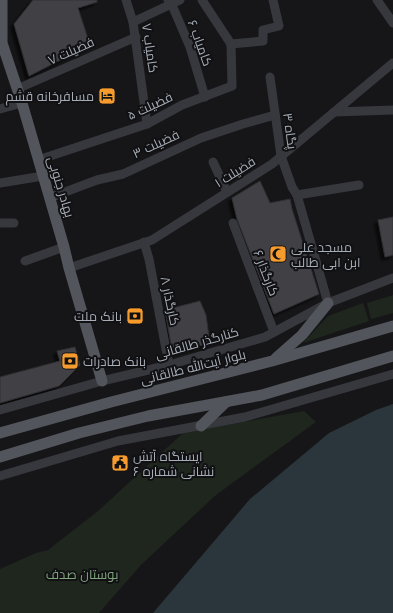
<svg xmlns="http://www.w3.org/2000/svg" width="393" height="613" font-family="Arial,Cairo,sans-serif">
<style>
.green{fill:#1e261e}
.water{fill:#2b363c}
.building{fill:#404145;stroke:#303034;filter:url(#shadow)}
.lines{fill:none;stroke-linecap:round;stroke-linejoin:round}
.minor{stroke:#37383d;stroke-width:9}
.major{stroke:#52565c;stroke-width:11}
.labels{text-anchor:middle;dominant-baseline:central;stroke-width:4;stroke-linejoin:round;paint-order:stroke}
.street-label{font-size:13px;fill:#a7aeb8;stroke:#111113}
.poi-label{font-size:13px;fill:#a7aeb8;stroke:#111113;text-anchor:start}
.park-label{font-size:13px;fill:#80a37e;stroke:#111113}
</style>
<defs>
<filter id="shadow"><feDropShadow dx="-3.5" dy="3.5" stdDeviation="1" flood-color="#0009"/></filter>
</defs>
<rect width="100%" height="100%" fill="#161618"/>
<g class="green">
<polygon points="393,295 393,313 371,319 367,303"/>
<polygon points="363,303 369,321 303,343 328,316"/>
<polygon points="304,411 316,422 216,495 141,565 99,613 0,613 0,569 36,553 48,550 98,511 183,433"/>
</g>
<polygon class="water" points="393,404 393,613 153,613 250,499 329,433 376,410"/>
<g class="building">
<polygon points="33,0 97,0 97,2 78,8 90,45 29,76 14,24"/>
<polygon points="260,181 270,203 290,199 292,209 319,294 274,314 237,219 232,198"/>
<polygon points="393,217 393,255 385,257 378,220"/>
<polygon points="200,301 206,315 210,344 172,350 165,310"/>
<polygon points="75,347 80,365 59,386 0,403 0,377 60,361 57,351"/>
</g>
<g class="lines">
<g class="minor">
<polyline points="126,0 133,22 147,124"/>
<polyline points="168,0 172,5 190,47 205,97"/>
<polyline points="202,0 231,44"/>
<polyline points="377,0 393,23"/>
<polyline points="133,22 180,0"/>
<polyline points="231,44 263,41 263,30 279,26 273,0"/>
<polyline points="270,77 281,156 292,187 297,195 328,303"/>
<polyline points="17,89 136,37"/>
<polyline points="0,109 22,103"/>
<polyline points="334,112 393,110"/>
<polyline points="38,160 147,124 182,105 232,86 231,44"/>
<polyline points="213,162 227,192"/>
<polyline points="0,183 43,176"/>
<polyline points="297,195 359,185"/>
<polyline points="49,198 97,180 123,174 201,138 243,124 275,115"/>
<polyline points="0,223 14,223"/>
<polyline points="233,223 274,332"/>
<polyline points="144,242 149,259 169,365"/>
<polyline points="25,261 64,247"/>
<polyline points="69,268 152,240 272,164 393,63"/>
<polyline points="0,410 102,381 169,365 265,337 328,303 393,278"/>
<polyline points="0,476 118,441 245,417 393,374"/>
</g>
<g class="major">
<polyline points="2,0 2,43 22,103 64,247 69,268 102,381"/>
<polyline points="276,358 302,335 328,303"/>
<polyline points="201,426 226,402"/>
<polyline points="0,433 111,402 272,361 393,326"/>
<polyline points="0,457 79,433 148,416 262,395 393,356"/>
</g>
</g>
<defs>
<g id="hotel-square" transform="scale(0.9)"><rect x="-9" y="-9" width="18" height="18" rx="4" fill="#f69c2f" stroke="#111113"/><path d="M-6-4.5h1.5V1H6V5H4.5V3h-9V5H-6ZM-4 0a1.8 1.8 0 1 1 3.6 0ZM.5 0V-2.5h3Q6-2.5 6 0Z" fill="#111"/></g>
<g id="mosque-square" transform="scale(0.9)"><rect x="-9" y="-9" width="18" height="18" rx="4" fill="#f69c2f" stroke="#111113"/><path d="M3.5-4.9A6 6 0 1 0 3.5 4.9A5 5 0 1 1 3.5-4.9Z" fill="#111"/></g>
<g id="bank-square" transform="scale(0.9)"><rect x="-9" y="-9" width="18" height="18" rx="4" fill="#f69c2f" stroke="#111113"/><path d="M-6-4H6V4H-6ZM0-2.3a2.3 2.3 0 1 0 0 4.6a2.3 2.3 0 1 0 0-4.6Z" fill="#111"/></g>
<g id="civic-square" transform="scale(0.9)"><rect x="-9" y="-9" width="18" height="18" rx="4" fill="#f69c2f" stroke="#111113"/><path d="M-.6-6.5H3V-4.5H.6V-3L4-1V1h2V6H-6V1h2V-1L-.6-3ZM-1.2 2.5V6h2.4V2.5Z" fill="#111"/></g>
</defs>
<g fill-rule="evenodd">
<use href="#hotel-square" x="107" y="96"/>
<use href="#mosque-square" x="278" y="254"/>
<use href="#bank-square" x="135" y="316"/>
<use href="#bank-square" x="70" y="361"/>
<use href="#civic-square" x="120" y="463"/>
</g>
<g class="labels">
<g class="street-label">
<text transform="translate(200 43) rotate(70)">کامیاب ۶</text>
<text transform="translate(150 48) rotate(82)">کامیاب ۷</text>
<text transform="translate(71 51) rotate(-24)">فضیلت ۷</text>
<text transform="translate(150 106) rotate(-25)">فضیلت ۵</text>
<text transform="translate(290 131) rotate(82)">پگاه ۳</text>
<text transform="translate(156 144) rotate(-25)">فضیلت ۳</text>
<text transform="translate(235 172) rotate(-32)">فضیلت ۱</text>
<text transform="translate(61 187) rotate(73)">بهادر جنوبی</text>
<text transform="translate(266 273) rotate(69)">کارگذار ۶</text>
<text transform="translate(170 301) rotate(78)">کارگذار ۸</text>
<text transform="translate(197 343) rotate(-16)">کنارگذر طالقانی</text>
<text transform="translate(193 367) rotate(-14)">بلوار آیت‌الله طالقانی</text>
</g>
<g class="poi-label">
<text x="94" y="96" text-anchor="end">مسافرخانه قشم</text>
<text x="291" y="247">مسجد علی<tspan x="291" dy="15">ابن ابی طالب</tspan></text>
<text x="122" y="316" text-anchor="end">بانک ملت</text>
<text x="83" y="361">بانک صادرات</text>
<text x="133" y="456">ایستگاه آتش<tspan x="133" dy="15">نشانی شماره ۶</tspan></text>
</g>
<g class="park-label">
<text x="82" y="574">بوستان صدف</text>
</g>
</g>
</svg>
